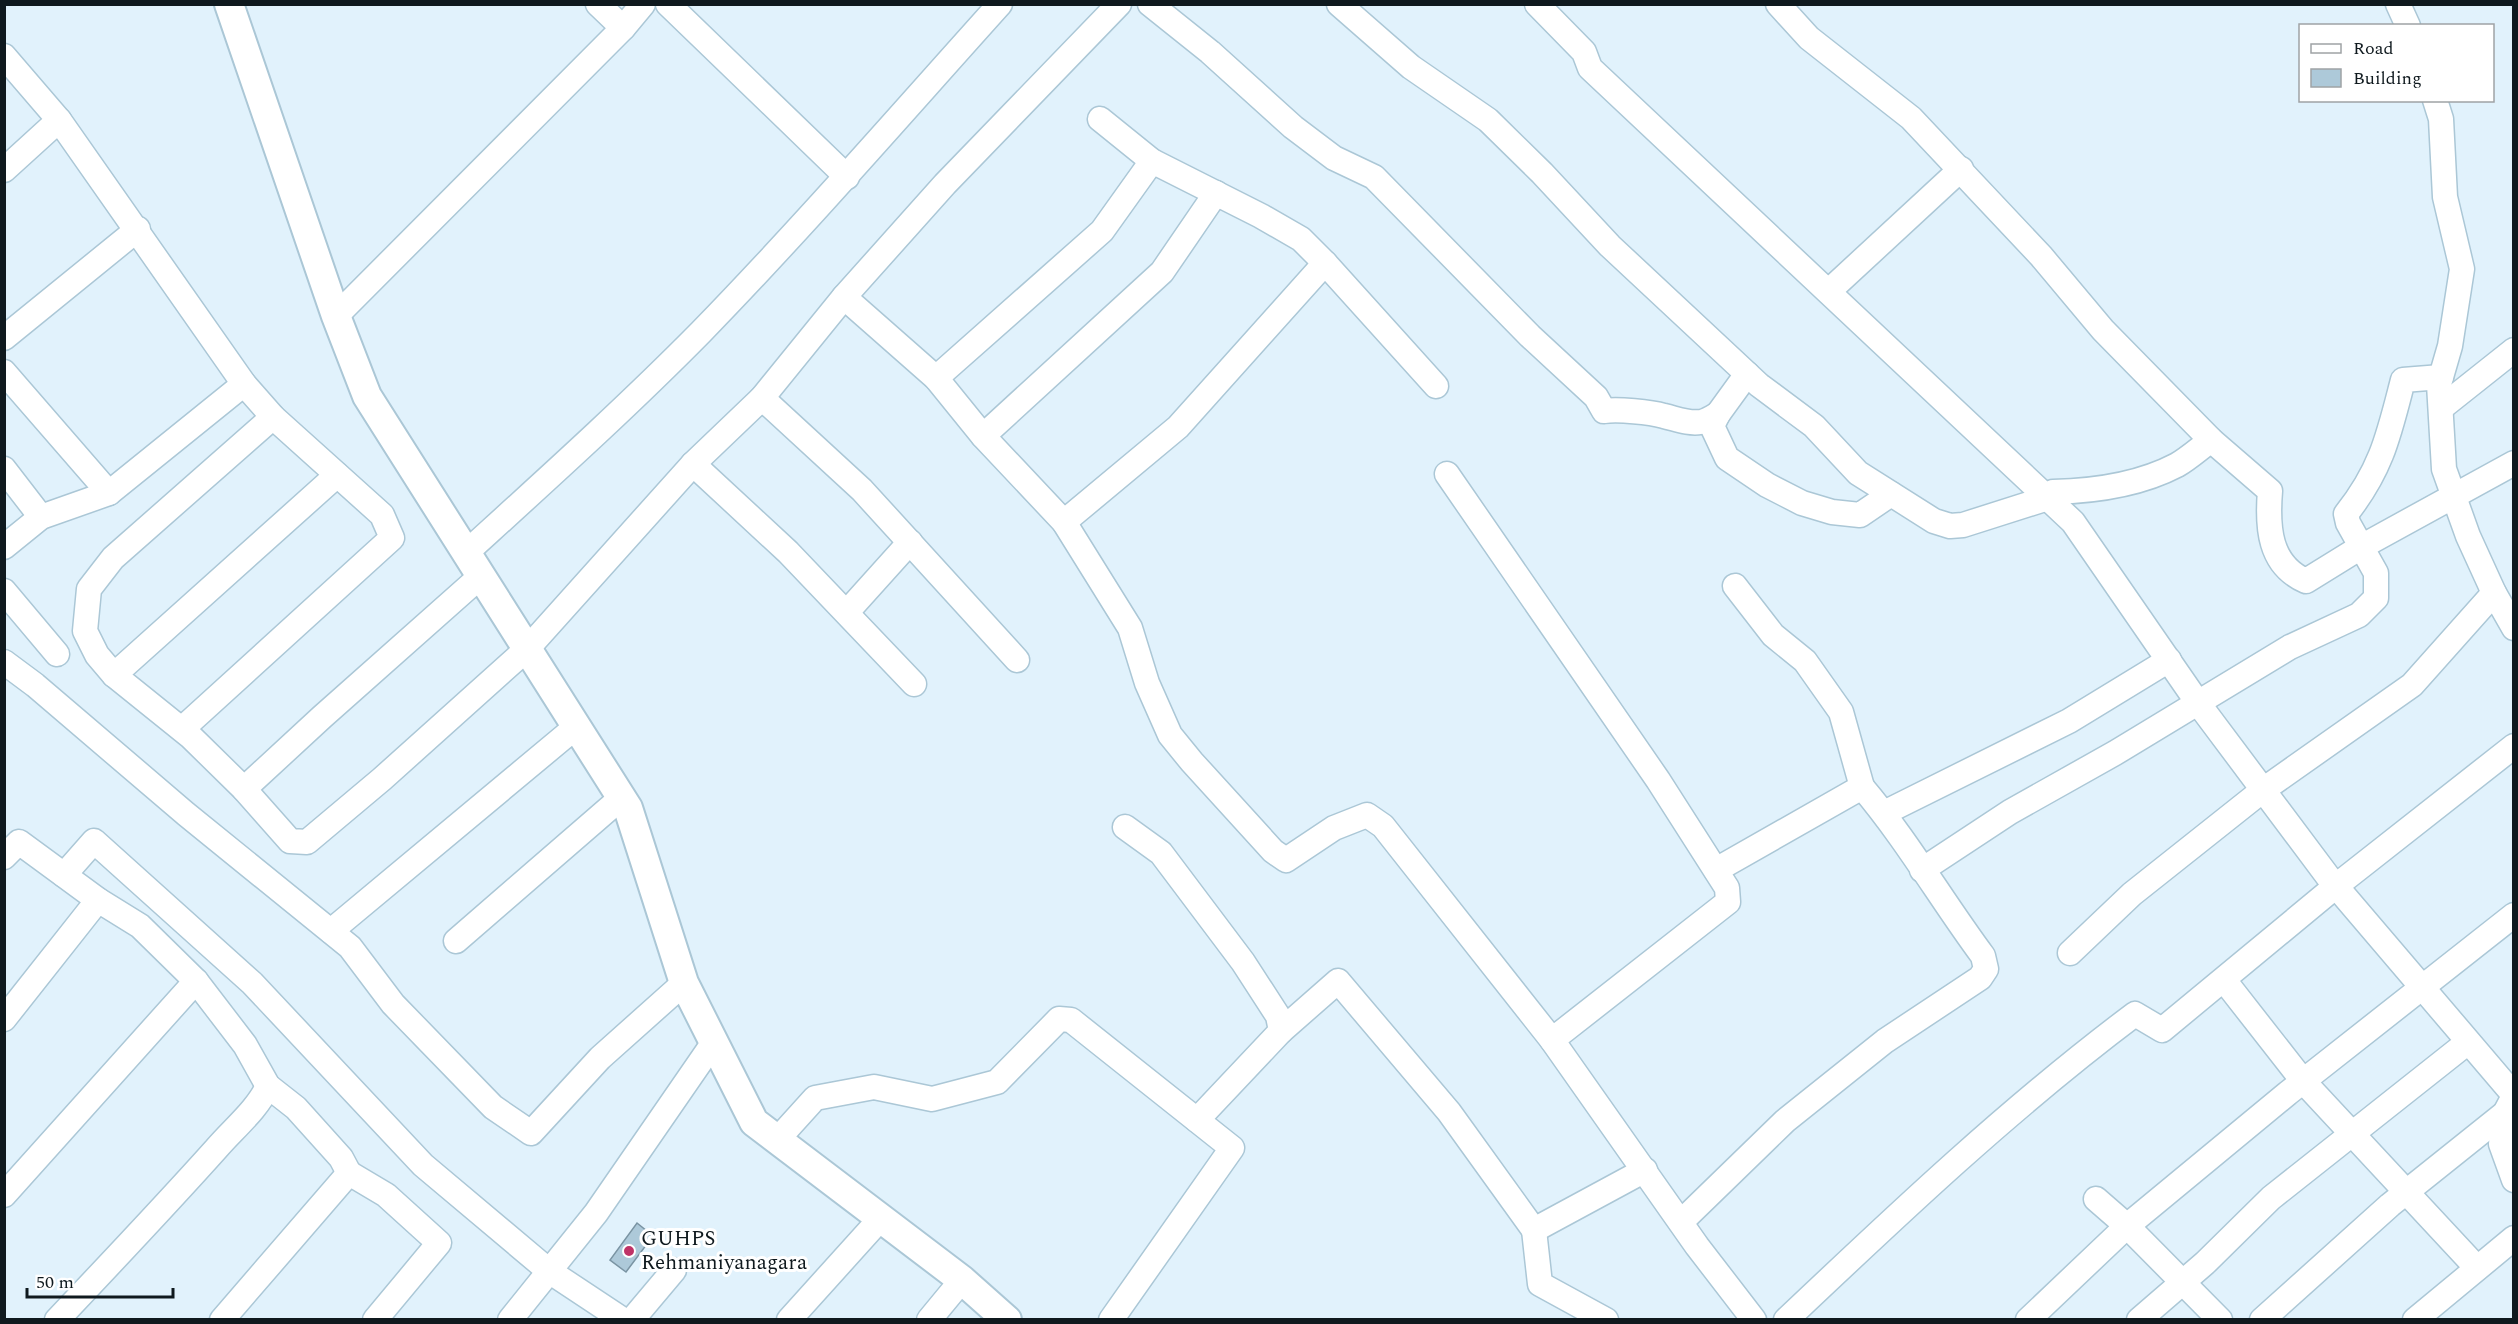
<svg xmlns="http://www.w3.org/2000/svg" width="2518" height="1324" font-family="Spectral,serif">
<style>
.building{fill:#adc9d9;stroke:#7a94a3;stroke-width:1.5}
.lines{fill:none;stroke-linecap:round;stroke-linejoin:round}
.minor-casing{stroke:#abc7d6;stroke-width:27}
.tertiary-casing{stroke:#abc7d6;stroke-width:32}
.minor{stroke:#fff;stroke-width:24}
.tertiary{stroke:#fff;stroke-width:28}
.poi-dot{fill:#bf3367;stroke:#fff;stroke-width:2}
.labels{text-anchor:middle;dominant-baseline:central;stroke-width:6;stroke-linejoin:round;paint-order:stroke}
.poi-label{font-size:21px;fill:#0f191e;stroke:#fff;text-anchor:start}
</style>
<rect width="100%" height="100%" fill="#e1f2fc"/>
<polygon class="building" points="637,1223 653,1236 626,1272 610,1260"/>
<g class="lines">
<g class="minor-casing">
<g id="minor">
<polyline points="598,4 623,28"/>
<polyline points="668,4 847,177"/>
<polyline points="1119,4 945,184 844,297 936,378 983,436 1064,522 1130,628 1147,683 1170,735 1192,762 1273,851 1286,860 1334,828 1367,815 1383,826 1552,1040"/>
<path d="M1150,4l60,48 83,75 41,31 40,19 156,159 66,61 8,14c14,-2 46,1 60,5 13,3 24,8 37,6 6,-1 12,-5 17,-8"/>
<path d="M1339,4l72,63 77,53 54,53 68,73 149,139 55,41 44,47 76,48 16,5 13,-1 85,-27 5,-6c42,-1 86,-7 124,-27 12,-7 23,-17 34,-25"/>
<polyline points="1537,4 1584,52 1590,68 2073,522 2198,703 2329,878 2514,1095"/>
<path d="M1778,4l31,34 102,80 130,138 62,74 108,110 59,51c-3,36 -1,74 36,90l55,-34 153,-84"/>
<polyline points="2398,4 2408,26"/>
<polyline points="4,56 59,120 4,170"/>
<polyline points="2435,100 2441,119 2445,197 2462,269 2450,346 2439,384 2444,469 2468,536 2494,593 2514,628"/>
<polyline points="1100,119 1152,161 1261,216 1301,239 1325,263"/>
<polyline points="59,120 244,384 273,417 382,515 392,538 182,729"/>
<polyline points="1829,291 1961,169"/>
<polyline points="336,316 623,28 643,4"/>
<polyline points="4,338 138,229"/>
<polyline points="4,372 109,493 244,384"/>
<polyline points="1747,374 1718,414 1712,426 1727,458 1767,485 1802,503 1832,512 1860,515 1891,494"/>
<polyline points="936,378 1102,231 1152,161"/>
<polyline points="762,398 862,490 1017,660"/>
<polyline points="2441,408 2514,350"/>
<polyline points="273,417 113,558 89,589 85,631 97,655 114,675 191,737 244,789 322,717 482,575"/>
<polyline points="983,436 1162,272 1216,193"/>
<polyline points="693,464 788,552 914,684"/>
<polyline points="4,469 41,517"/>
<polyline points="1447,474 1658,780 1727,888 1728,902 1552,1040 1697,1246 1754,1320"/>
<polyline points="1064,522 1178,427 1325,263 1436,386"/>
<polyline points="4,547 41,517 109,493"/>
<path d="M467,552c79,-72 159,-144 234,-220 103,-106 200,-218 299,-328"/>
<polyline points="1735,586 1773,635 1805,661 1841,712 1862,787"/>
<polyline points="4,591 57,654"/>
<polyline points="847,612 910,542"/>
<polyline points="4,662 35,685 186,814 350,947 393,1004 493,1107 531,1133 600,1058 684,983"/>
<polyline points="114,675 337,475"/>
<polyline points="244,789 290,841 307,842 382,779 528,648 693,464 762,398 844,297"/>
<polyline points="1884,813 2069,721 2169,660"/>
<polyline points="1125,827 1161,853 1243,962 1278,1016 1281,1031 1197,1120"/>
<polyline points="4,857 19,842 98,900 140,926 196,981 245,1045 268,1086 296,1108 341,1158 349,1173"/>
<path d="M1922,870l88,-58 105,-59 175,-106 69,-32 17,-17v-25l-28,-50 -2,-9c36,-45 43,-80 57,-134l38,-3"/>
<polyline points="64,875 94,841 252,983 423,1165 549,1271 623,1320"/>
<polyline points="331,931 577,726"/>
<polyline points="456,941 621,798"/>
<polyline points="2070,953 2132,894 2263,790 2412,685 2494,593"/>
<polyline points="2224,980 2303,1081 2477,1268"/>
<polyline points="4,1019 98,900"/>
<polyline points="1281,1031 1338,981 1449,1112 1534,1230 1645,1170"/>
<polyline points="2505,1113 2501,1144 2514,1180"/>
<polyline points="777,1140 815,1098 874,1087 932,1099 997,1082 1059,1019 1071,1020 1232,1148 1111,1320"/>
<polyline points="4,1195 196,981"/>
<polyline points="2096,1199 2127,1226 2220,1320"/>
<path d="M1681,1222l104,-101 100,-80 95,-63 6,-9 -3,-13c-41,-55 -76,-116 -121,-169l-146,83"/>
<polyline points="1534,1230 1540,1284 1606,1320"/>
<path d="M57,1320c54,-57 107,-113 159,-171 17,-20 41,-39 52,-63"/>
<polyline points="222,1320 349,1173 386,1195 439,1243 375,1320"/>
<polyline points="510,1320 596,1213 714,1042"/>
<polyline points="632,1320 674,1270"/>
<polyline points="789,1320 881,1218"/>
<polyline points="929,1320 962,1280"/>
<path d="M1786,1320c113,-107 225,-213 349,-306l27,16 174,-144 178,-140"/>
<polyline points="2028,1320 2127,1226 2288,1093 2514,915"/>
<polyline points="2139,1320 2205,1263 2271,1198 2468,1042"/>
<polyline points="2262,1320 2390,1205 2505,1113 2514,1096"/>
<polyline points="2415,1320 2514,1238"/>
</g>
</g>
<g class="tertiary-casing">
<polyline id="tertiary" points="229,4 336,316 367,396 628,808 684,983 754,1122 962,1280 1007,1320"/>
</g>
<use href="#minor" class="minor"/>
<use href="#tertiary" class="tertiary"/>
</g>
<circle class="poi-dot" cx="629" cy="1251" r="6"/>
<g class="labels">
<g class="poi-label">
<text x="641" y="1239">GUHPS<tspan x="641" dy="24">Rehmaniyanagara</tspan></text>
</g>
</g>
<rect width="2518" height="1324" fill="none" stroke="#0f191e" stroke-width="12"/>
<rect x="2299" y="24" width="195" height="78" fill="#ffffff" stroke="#9fa3a5" stroke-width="1.5"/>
<rect x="2311" y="44" width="30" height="9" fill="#ffffff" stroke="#9fa3a5" stroke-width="1.5"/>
<text x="2353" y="54" font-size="18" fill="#0f191e">Road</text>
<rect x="2311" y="69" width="30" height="18" fill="#adc9d9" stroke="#9fa3a5" stroke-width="1.5"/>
<text x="2353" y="84" font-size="18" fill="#0f191e">Building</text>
<path d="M27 1288v9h146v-9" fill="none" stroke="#0f191e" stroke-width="3"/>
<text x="36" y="1288" font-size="18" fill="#0f191e" stroke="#ffffff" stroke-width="4.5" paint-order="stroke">50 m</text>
</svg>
